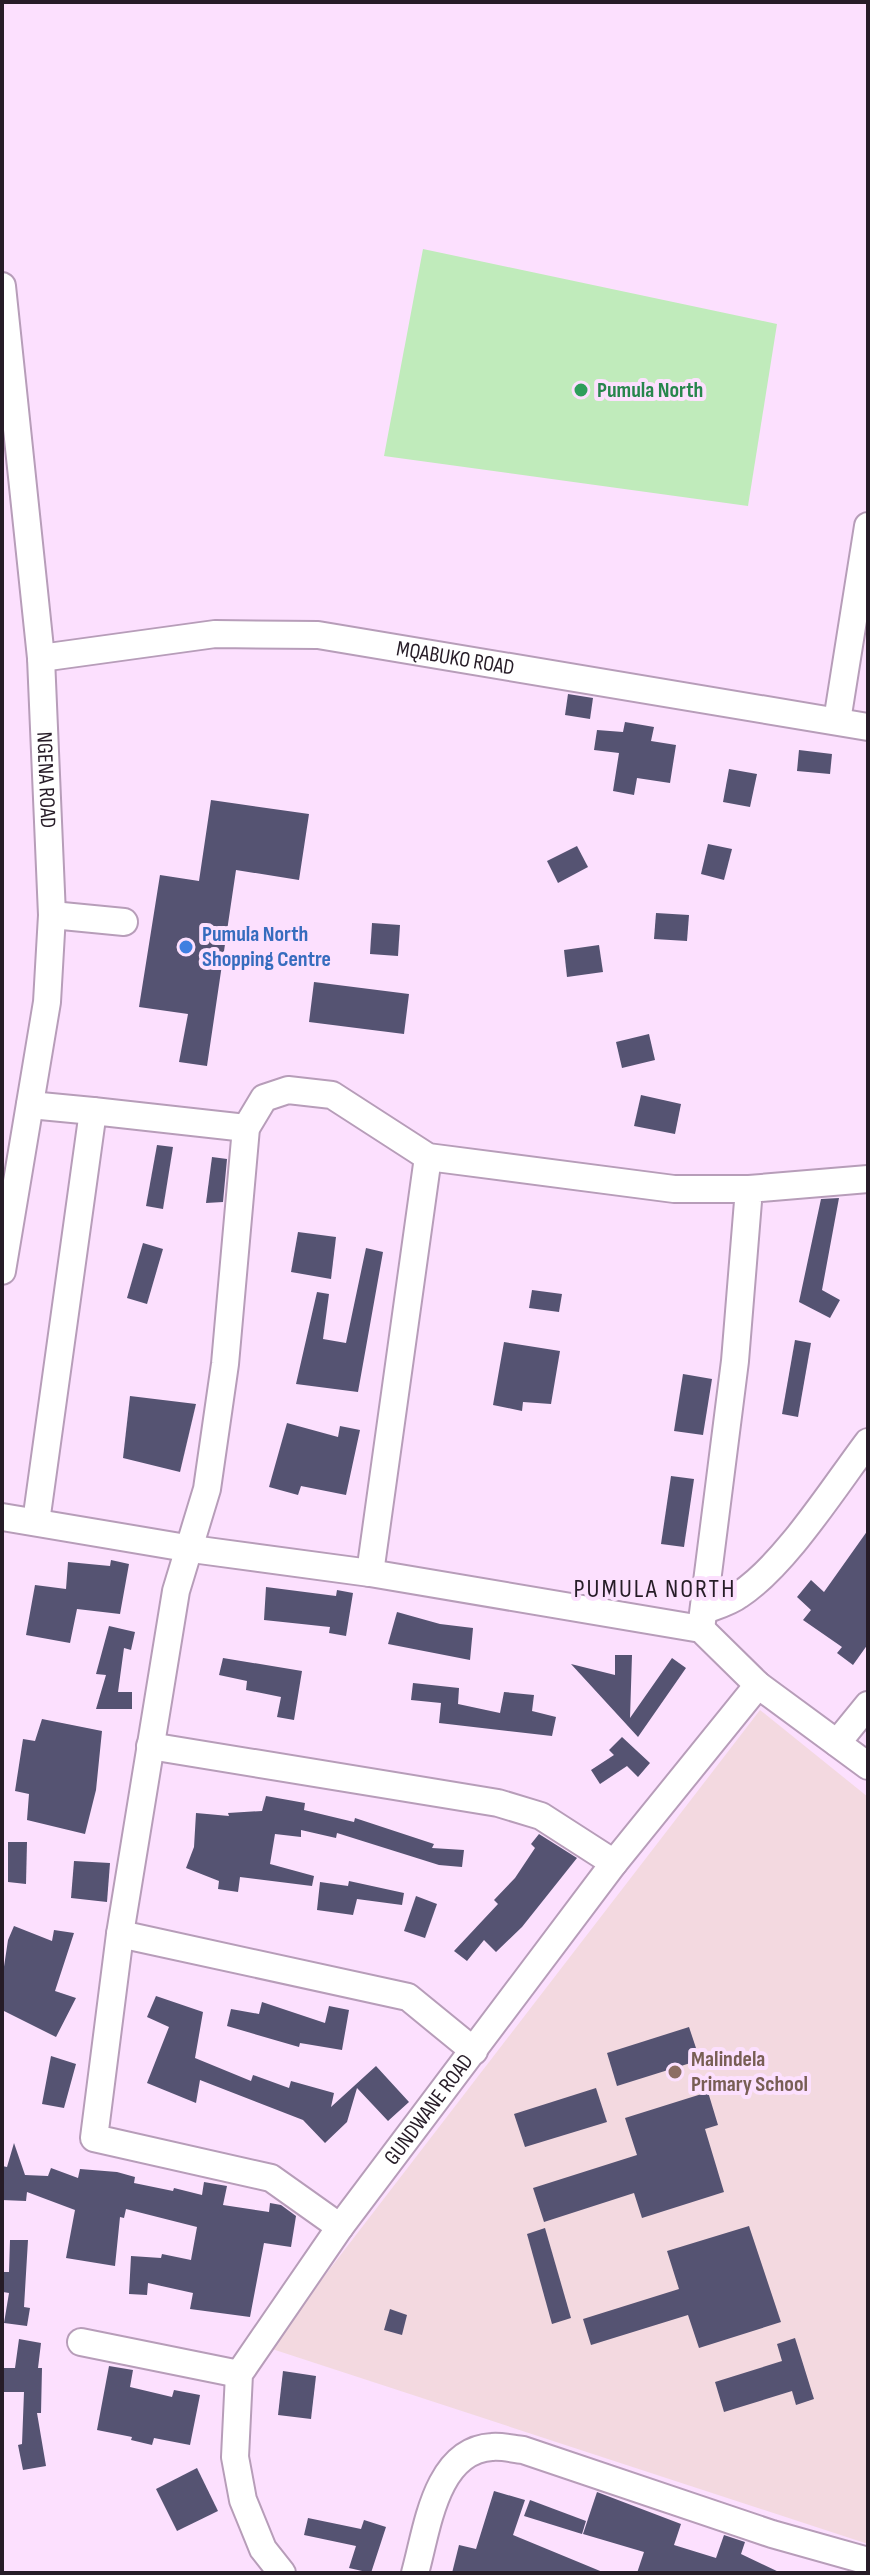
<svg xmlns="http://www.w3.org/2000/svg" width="870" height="2575" font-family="'Sofia Sans Condensed',sans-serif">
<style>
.education{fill:#f3d9e0}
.green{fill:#c0ebbb}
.building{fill:#555372}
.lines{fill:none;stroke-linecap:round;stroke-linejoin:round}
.minor-casing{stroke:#b79db9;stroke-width:30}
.minor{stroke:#fff;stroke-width:26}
.leisure-dot{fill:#2e9e5b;stroke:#fce0fe;stroke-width:3}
.shop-dot{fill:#3f7fe0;stroke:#fce0fe;stroke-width:3}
.education-dot{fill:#8d6e63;stroke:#fce0fe;stroke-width:3}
.labels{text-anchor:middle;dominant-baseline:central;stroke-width:8;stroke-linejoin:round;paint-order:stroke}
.leisure-label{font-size:22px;font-weight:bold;fill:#27864d;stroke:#fce0fe;text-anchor:start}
.street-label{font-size:22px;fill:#261c27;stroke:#fce0fe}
.shop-label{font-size:22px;font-weight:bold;fill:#366cbe;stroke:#fce0fe;text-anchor:start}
.education-label{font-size:22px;font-weight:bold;fill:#785e54;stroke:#fce0fe;text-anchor:start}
.quarter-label{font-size:26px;letter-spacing:2px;fill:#261c27;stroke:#fce0fe}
</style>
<rect width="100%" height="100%" fill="#fce0fe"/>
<polygon class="education" points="760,1710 868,1797 868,2544 269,2348"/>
<polygon class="green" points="423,249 777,324 748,506 384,456"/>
<g class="building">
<polygon points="568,694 593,698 590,719 565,715"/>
<polygon points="625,722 654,727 651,741 676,745 670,783 637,778 634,795 613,791 619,753 594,750 597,730 623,732"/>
<polygon points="799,750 832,754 830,774 797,771"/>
<polygon points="729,769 757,774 750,807 723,802"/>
<polygon points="211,800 309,814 299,880 236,870 207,1066 179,1062 188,1014 139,1007 160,875 199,881"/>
<polygon points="708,844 732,849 724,880 701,874"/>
<polygon points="577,846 588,867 558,883 547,861"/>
<polygon points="656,913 689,915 687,941 654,939"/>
<polygon points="372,923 400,925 398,956 370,954"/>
<polygon points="599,945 603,972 567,977 564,950"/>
<polygon points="314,982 409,994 404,1034 309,1022"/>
<polygon points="649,1034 655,1060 622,1068 616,1042"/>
<polygon points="641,1095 681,1104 675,1134 634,1126"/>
<polygon points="157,1145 173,1147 163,1209 146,1206"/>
<polygon points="212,1157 227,1159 223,1202 206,1203"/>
<polygon points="839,1198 822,1290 840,1300 830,1318 799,1302 821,1199"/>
<polygon points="298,1232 336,1237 331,1279 291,1272"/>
<polygon points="143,1243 163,1249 147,1304 127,1298"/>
<polygon points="366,1248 383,1252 358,1392 296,1384 317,1292 329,1294 323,1339 346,1343"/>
<polygon points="532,1290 562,1294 559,1312 529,1308"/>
<polygon points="795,1340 811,1343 798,1417 782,1414"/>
<polygon points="504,1342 560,1351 551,1404 523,1402 522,1411 493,1405"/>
<polygon points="683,1374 712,1379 703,1435 674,1431"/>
<polygon points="130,1396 196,1404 180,1472 123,1458"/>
<polygon points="287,1423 338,1437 340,1426 360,1430 346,1495 301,1486 298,1495 269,1487"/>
<polygon points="671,1476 694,1479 684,1547 661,1544"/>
<polygon points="868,1530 868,1644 853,1665 837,1653 842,1647 803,1620 811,1610 797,1597 811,1580 824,1592"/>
<polygon points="111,1560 129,1564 120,1614 77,1609 70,1643 26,1635 35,1585 66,1589 68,1562 110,1566"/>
<polygon points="266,1587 336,1596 337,1590 353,1593 346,1636 329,1633 330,1627 264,1620"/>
<polygon points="397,1612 440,1624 473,1628 470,1660 388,1644"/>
<polygon points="109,1626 135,1632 131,1650 124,1648 118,1692 132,1692 132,1709 96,1709 106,1675 96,1674"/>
<polygon points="615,1655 632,1655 630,1718 672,1658 686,1668 638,1737 571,1664 615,1675"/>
<polygon points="223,1658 302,1671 294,1720 277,1717 281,1697 246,1690 247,1681 219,1675"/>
<polygon points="413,1683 459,1688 458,1704 500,1713 504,1692 534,1695 532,1711 556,1717 552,1736 439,1723 441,1703 411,1700"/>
<polygon points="42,1719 102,1731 96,1790 85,1834 27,1820 29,1794 15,1791 23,1739 35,1741"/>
<polygon points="622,1737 650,1763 638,1777 627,1766 600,1784 591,1770 614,1755 609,1750"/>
<polygon points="266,1796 305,1803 304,1810 354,1822 355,1818 434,1844 432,1848 464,1850 462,1867 439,1865 337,1833 336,1838 301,1830 301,1837 275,1834 270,1864 314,1876 312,1886 240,1877 238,1892 218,1889 219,1881 186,1868 194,1847 196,1813 229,1816 228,1813 262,1811"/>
<polygon points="539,1834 577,1858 522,1927 496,1952 484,1940 467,1961 454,1951 498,1904 494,1900 515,1878 535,1848 531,1844"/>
<polygon points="8,1842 27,1842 26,1884 8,1882"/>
<polygon points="74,1861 110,1863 107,1902 71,1898"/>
<polygon points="349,1881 404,1893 402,1905 357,1899 353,1915 317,1910 320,1882 348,1886"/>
<polygon points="416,1896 437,1904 425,1938 404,1931"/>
<polygon points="14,1926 52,1941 54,1930 74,1933 55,1991 76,1998 56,2037 2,2010 2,1980 8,1940"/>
<polygon points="156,1996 203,2012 195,2058 251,2081 253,2075 289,2088 291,2081 334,2093 331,2107 376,2066 409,2102 388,2121 357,2088 347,2122 325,2143 303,2120 200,2080 196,2103 147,2083 169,2027 147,2017"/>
<polygon points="262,2002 325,2023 329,2006 349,2010 342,2050 300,2043 299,2047 227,2026 231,2009 259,2014"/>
<polygon points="689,2027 700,2060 617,2086 607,2053"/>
<polygon points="51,2056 76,2064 64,2108 42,2104"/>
<polygon points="596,2088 607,2122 525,2147 514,2114"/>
<polygon points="708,2092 718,2125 705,2129 724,2192 642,2218 634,2193 544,2222 533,2188 637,2155 625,2118"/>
<polygon points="14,2143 25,2175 48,2176 51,2168 78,2178 80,2169 117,2172 135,2177 134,2183 173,2191 174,2188 202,2195 204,2182 227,2186 223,2205 269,2212 270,2203 281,2205 296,2216 291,2247 264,2243 250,2317 190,2309 193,2293 148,2283 147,2295 129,2294 131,2256 161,2258 162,2254 191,2260 197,2227 126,2209 124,2218 120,2217 115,2266 66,2258 75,2210 27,2192 26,2201 2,2200 2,2166 7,2167"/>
<polygon points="749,2226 781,2322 699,2348 688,2315 591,2345 583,2319 679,2289 667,2251"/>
<polygon points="545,2228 571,2318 552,2324 527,2234"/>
<polygon points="10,2240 28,2240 24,2307 30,2308 27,2326 4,2323 9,2293 3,2292 4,2272 9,2272"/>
<polygon points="390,2309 407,2315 402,2335 384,2330"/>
<polygon points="795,2338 814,2399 796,2405 792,2391 724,2412 715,2382 782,2361 777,2344"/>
<polygon points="19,2339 41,2343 38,2368 42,2368 41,2413 37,2413 46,2466 23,2470 18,2445 22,2444 24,2392 2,2392 2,2368 15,2368"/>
<polygon points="109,2366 133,2370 130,2387 172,2397 174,2390 200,2395 190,2445 154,2438 152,2445 131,2440 132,2437 97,2430"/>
<polygon points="283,2371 316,2376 311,2419 278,2415"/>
<polygon points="197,2468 218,2511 177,2531 156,2489"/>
<polygon points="494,2491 525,2500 513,2535 605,2573 452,2573 459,2545 476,2549"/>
<polygon points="597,2492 681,2524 674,2545 716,2558 724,2535 745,2542 741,2554 781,2573 637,2573 644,2552 583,2534"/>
<polygon points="530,2500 586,2521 582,2534 524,2516"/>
<polygon points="308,2518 361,2529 364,2520 386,2527 371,2573 349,2568 356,2546 304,2535"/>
</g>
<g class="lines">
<g class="minor-casing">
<g id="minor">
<path id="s1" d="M2,286l39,372 11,257 -5,87 -45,269"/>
<path id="s2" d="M41,658l174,-24 103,1 550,92"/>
<polyline points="837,721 868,526"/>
<polyline points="52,915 124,922"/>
<polyline points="30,1105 93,1111"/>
<polyline points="2,1517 192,1549 370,1573 701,1629 758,1685 868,1766"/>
<polyline points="36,1522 93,1111 246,1128"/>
<polyline points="370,1573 428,1157"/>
<path d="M705,1610c11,-4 25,-8 34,-15 46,-30 95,-108 129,-153"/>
<polyline points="701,1629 735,1361 749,1189 868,1179"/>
<polyline points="837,1743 868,1705"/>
<polyline points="150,1746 498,1803 541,1816 614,1863"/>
<polyline points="120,1934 408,1997 474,2051"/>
<polyline points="340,2227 271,2178 94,2138 120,1934 176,1591 207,1489 225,1364 246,1128 264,1098 288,1090 332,1095 428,1157 674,1189 749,1189"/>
<polyline points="81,2342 239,2374"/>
<path id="s3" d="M282,2573l-19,-24 -20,-49 -8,-43 4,-83 101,-147 274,-364 144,-178"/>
<path d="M415,2573c12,-42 20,-123 77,-126 10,-1 21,2 31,3l249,84 96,27"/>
</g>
</g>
<use href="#minor" class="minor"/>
</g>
<circle class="leisure-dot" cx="581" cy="390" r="8"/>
<circle class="shop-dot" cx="186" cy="947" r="8"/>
<circle class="education-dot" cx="675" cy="2072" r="8"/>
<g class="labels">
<g class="leisure-label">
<text x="597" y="390">Pumula North</text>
</g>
<g class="street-label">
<text stroke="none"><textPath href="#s2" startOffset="418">MQABUKO ROAD</textPath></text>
<text stroke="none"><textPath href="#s1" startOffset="496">NGENA ROAD</textPath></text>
<text stroke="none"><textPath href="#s3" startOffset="536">GUNDWANE ROAD</textPath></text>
</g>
<g class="shop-label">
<text x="202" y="934">Pumula North<tspan x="202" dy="25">Shopping Centre</tspan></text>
</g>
<g class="education-label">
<text x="691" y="2059">Malindela<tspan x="691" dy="25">Primary School</tspan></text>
</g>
<g class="quarter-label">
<text x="655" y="1589">PUMULA NORTH</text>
</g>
</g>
<rect width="870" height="2575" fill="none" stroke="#261c27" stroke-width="8"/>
</svg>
